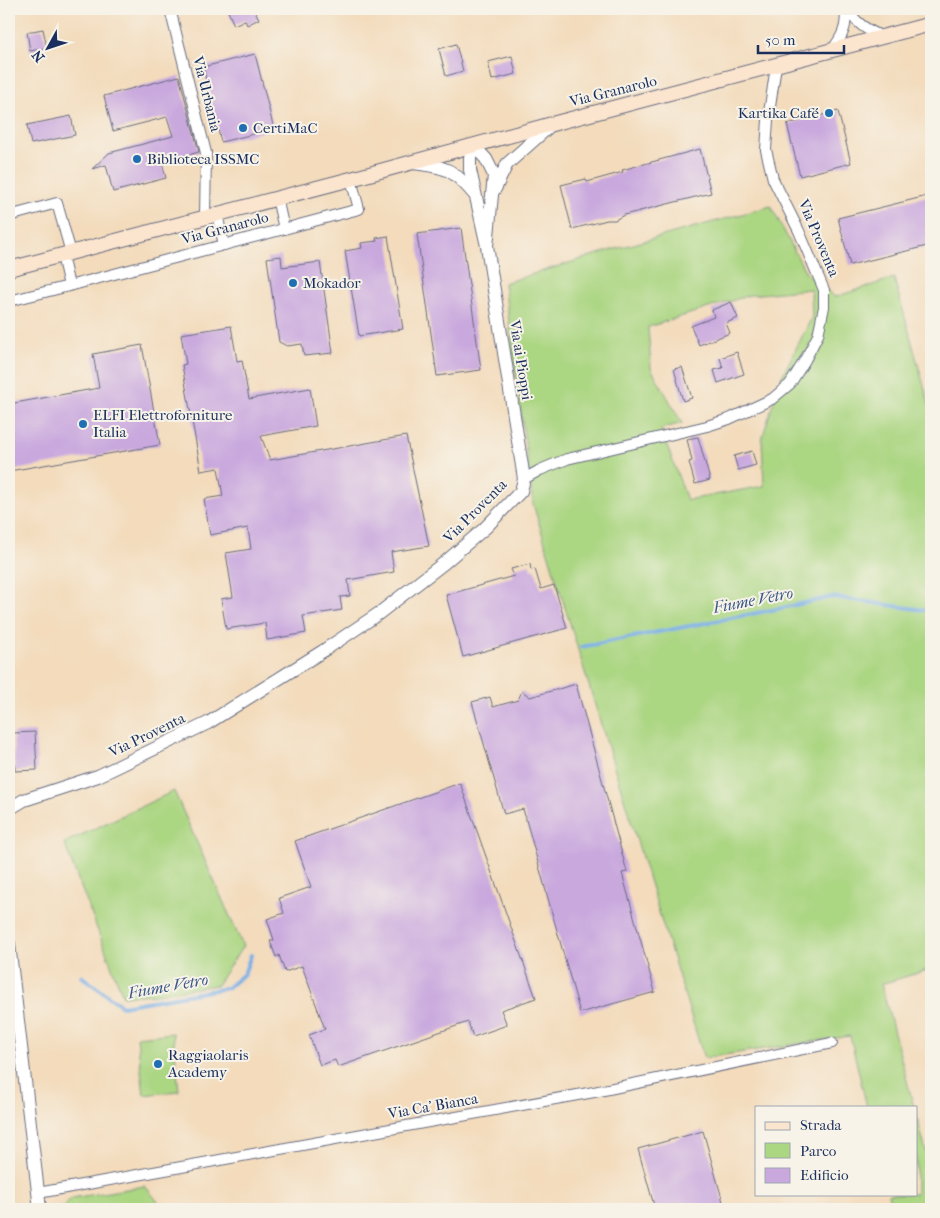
<svg xmlns="http://www.w3.org/2000/svg" width="940" height="1218" font-family="'IM FELL French Canon',serif">
<style>
.green{fill:#abd682;stroke:#638270;fill-rule:evenodd}
.lines{fill:none;stroke-linecap:round;stroke-linejoin:round}
.stream{stroke:#79aee7;stroke-width:4}
.building{fill:#c9a8de}
.minor-casing{stroke:#676b7f;stroke-width:12}
.tertiary-casing{stroke:#676b7f;stroke-width:14}
.secondary-casing{stroke:#676b7f;stroke-width:16}
.minor{stroke:#fff;stroke-width:10}
.tertiary{stroke:#fff;stroke-width:12}
.secondary{stroke:#fce5cf;stroke-width:14}
.poi-dot{fill:#1f6fb2;stroke:#f7f3e8;stroke-width:2}
.labels{text-anchor:middle;dominant-baseline:central;stroke-width:4;stroke-linejoin:round;paint-order:stroke}
.street-label{font-size:15px;fill:#1b2f5e;stroke:#f7f3e8}
.poi-label{font-size:15px;fill:#1b2f5e;stroke:#f7f3e8;text-anchor:start}
.water-label{font-size:16px;font-style:italic;fill:#375587;stroke:#f7f3e8}
</style>
<rect width="100%" height="100%" fill="#f7f3e8"/>
<filter id="ink" filterUnits="userSpaceOnUse"><feTurbulence type="fractalNoise" baseFrequency=".02" numOctaves="2"/><feDisplacementMap in="SourceGraphic" scale="10" xChannelSelector="R" yChannelSelector="G"/><feConvolveMatrix kernelMatrix="1 2 1 2 8 2 1 2 1" color-interpolation-filters="sRGB"/></filter>
<filter id="wash" filterUnits="userSpaceOnUse"><feTurbulence type="fractalNoise" baseFrequency=".0096" numOctaves="4" result="noise"/><feDisplacementMap in="SourceGraphic" scale="20" xChannelSelector="R" yChannelSelector="G"/><feGaussianBlur stdDeviation="1.12" result="paint"/><feColorMatrix in="noise" values="0 0 0 0 0 0 0 0 0 0 0 0 0 0 0 0 0 1.4 0 .05"/><feComposite in="paint" operator="in"/></filter>
<g filter="url(#wash)">
<rect width="100%" height="100%" fill="#f3dbbc"/>
<g class="green">
<path d="M771,206l35,67 29,24 59,-19 37,133v558l-50,15 33,123h-47l-17,-71 -146,22 -171,-554 -29,-221 104,-32zM811,289l1,28 -31,61 -19,61 2,47 -77,14 -26,-71 21,-6 -31,-55 -3,-41 102,-32z"/>
<polygon points="174,791 243,946 217,985 155,994 123,996 64,843"/>
<polygon points="173,1033 179,1091 144,1095 137,1037"/>
<polygon points="916,1114 931,1170 931,1209 892,1209 889,1194 916,1194"/>
<polygon points="145,1186 164,1209 60,1209 72,1198"/>
</g>
<g class="lines">
<g class="stream">
<polyline points="581,647 777,609 832,597 931,611"/>
<polyline points="81,976 122,1006 227,988 244,974 251,955"/>
</g>
</g>
<g id="blocks">
<g class="building">
<polygon points="227,9 254,9 259,19 247,25 245,20 234,25"/>
<polygon points="43,29 47,48 30,51 27,32"/>
<polygon points="456,44 463,71 446,76 439,49"/>
<polygon points="255,54 274,129 221,142 203,67"/>
<polygon points="512,56 516,74 492,80 488,62"/>
<polygon points="179,76 199,152 162,162 166,178 113,192 106,165 92,169 109,153 173,136 167,117 113,131 104,96"/>
<polygon points="838,111 851,163 800,176 787,124"/>
<polygon points="71,116 75,135 31,144 27,125"/>
<polygon points="700,149 711,193 624,215 615,220 607,220 572,229 561,185 586,179 587,182 623,172 622,170"/>
<polygon points="931,195 931,245 850,265 838,218"/>
<polygon points="461,228 481,370 437,376 417,234"/>
<polygon points="388,236 403,329 359,336 345,251 362,248 361,243 377,241 376,238"/>
<polygon points="281,256 282,267 320,262 333,353 304,356 302,344 287,346 279,342 267,258"/>
<polygon points="731,302 738,318 726,323 730,333 699,345 691,326 714,317 712,310"/>
<polygon points="231,326 237,361 242,360 249,399 310,388 316,426 261,436 270,460 406,436 429,546 391,552 394,572 348,580 350,596 340,597 342,610 303,616 306,633 267,640 265,623 226,629 221,599 233,597 226,553 251,549 248,528 210,535 204,499 223,496 218,468 201,471 182,365 186,364 181,334"/>
<polygon points="142,345 160,445 9,471 9,404 99,388 93,354"/>
<polygon points="737,352 744,374 718,383 714,370 723,368 720,358"/>
<polygon points="682,367 692,398 683,401 674,369"/>
<polygon points="698,437 710,480 695,484 689,462 692,461 687,439"/>
<polygon points="752,451 756,465 738,470 734,456"/>
<polygon points="530,564 531,570 535,569 541,589 554,585 567,628 463,657 446,595 514,576 511,569"/>
<polygon points="576,684 627,872 622,873 655,992 580,1013 523,809 504,814 472,702 490,697 493,707 518,700 522,691 530,697"/>
<polygon points="35,732 37,770 15,771 13,733"/>
<polygon points="460,783 536,998 501,1010 507,1025 473,1037 468,1022 338,1067 335,1060 320,1065 309,1035 325,1029 302,966 285,972 279,955 276,957 270,941 274,940 267,919 284,913 279,898 311,887 295,841"/>
<polygon points="703,1131 725,1209 655,1209 638,1149"/>
</g>
</g>
</g>
<g filter="url(#ink)">
<use href="#blocks" fill-opacity="0" stroke="#676b7f" stroke-width="1"/>
<g class="lines">
<g class="minor-casing">
<g id="minor">
<polyline points="170,9 206,153 205,217"/>
<path d="M846,9c12,15 19,20 37,28"/>
<path d="M832,50c10,-13 16,-24 13,-41"/>
<polyline points="277,198 284,229"/>
<polyline points="217,214 224,245"/>
<polyline points="9,216 57,203 71,253"/>
<polyline points="62,255 69,286 359,209 351,179"/>
<polyline points="9,301 69,286"/>
<polyline points="524,479 540,470 567,459 707,426 729,419 772,399 790,384 805,360 818,335 824,307 824,290 799,231 773,179 766,150 768,120 776,66"/>
<polyline points="38,1193 594,1092 832,1043"/>
</g>
</g>
<g class="tertiary-casing">
<g id="tertiary">
<path d="M413,163c33,4 39,5 61,31"/>
<polyline points="495,189 507,164 552,124"/>
<polyline points="9,809 24,800 98,776 208,723 323,651 378,614 444,563 485,528 521,491 524,479 522,466 487,246 470,170 470,158 473,145 486,159 494,175 487,246"/>
<polyline points="9,944 40,1209"/>
</g>
</g>
<g class="secondary-casing">
<polyline id="secondary" points="9,269 351,179 552,124 931,24"/>
</g>
<use href="#minor" class="minor"/>
<use href="#tertiary" class="tertiary"/>
<use href="#secondary" class="secondary"/>
</g>
</g>
<g class="poi-dot">
<circle cx="829" cy="113" r="5"/>
<circle cx="243" cy="128" r="5"/>
<circle cx="137" cy="159" r="5"/>
<circle cx="293" cy="283" r="5"/>
<circle cx="83" cy="424" r="5"/>
<circle cx="158" cy="1064" r="5"/>
</g>
<g class="labels">
<g class="street-label">
<text transform="translate(613 91) rotate(-14)">Via Granarolo</text>
<text transform="translate(207 94) rotate(76)">Via Urbania</text>
<text transform="translate(225 228) rotate(-15)">Via Granarolo</text>
<text transform="translate(819 238) rotate(67)">Via Proventa</text>
<text transform="translate(521 360) rotate(81)">Via ai Pioppi</text>
<text transform="translate(475 511) rotate(-45)">Via Proventa</text>
<text transform="translate(147 735) rotate(-26)">Via Proventa</text>
<text transform="translate(433 1106) rotate(-10)">Via Ca' Bianca</text>
</g>
<g class="poi-label">
<text x="819" y="113" text-anchor="end">Kartika Café</text>
<text x="253" y="128">CertiMaC</text>
<text x="147" y="159">Biblioteca ISSMC</text>
<text x="303" y="283">Mokador</text>
<text x="93" y="415">ELFI Elettroforniture<tspan x="93" dy="17">Italia</tspan></text>
<text x="168" y="1055">Raggiaolaris<tspan x="168" dy="17">Academy</tspan></text>
</g>
<g class="water-label">
<text transform="translate(753 600) rotate(-11)">Fiume Vetro</text>
<text transform="translate(168 986) rotate(-10)">Fiume Vetro</text>
</g>
</g>
<rect width="940" height="1218" fill="none" stroke="#f7f3e8" stroke-width="30"/>
<rect x="755" y="1106" width="162" height="90" fill="#f7f3e8" stroke="#9fa5b1"/>
<rect x="765" y="1122" width="25" height="8" fill="#fce5cf" stroke="#9fa5b1"/>
<text x="800" y="1130" font-size="15" fill="#1b2f5e">Strada</text>
<rect x="765" y="1143" width="25" height="15" fill="#abd682" stroke="#9fa5b1"/>
<text x="800" y="1156" font-size="15" fill="#1b2f5e">Parco</text>
<rect x="765" y="1168" width="25" height="15" fill="#c9a8de" stroke="#9fa5b1"/>
<text x="800" y="1180" font-size="15" fill="#1b2f5e">Edificio</text>
<g transform="translate(48 48) rotate(230)" stroke="#f7f3e8" stroke-width="4" paint-order="stroke">
<path d="M0-4L9 19L0 12L-9 19Z" fill="#1b2f5e"/>
<text y="-8" font-size="14" font-weight="bold" text-anchor="middle" fill="#1b2f5e">N</text>
</g>
<path d="M758 45v8h86v-8" fill="none" stroke="#1b2f5e" stroke-width="2.5"/>
<text x="765" y="45" font-size="15" fill="#1b2f5e" stroke="#f7f3e8" stroke-width="4" paint-order="stroke">50 m</text>
</svg>
